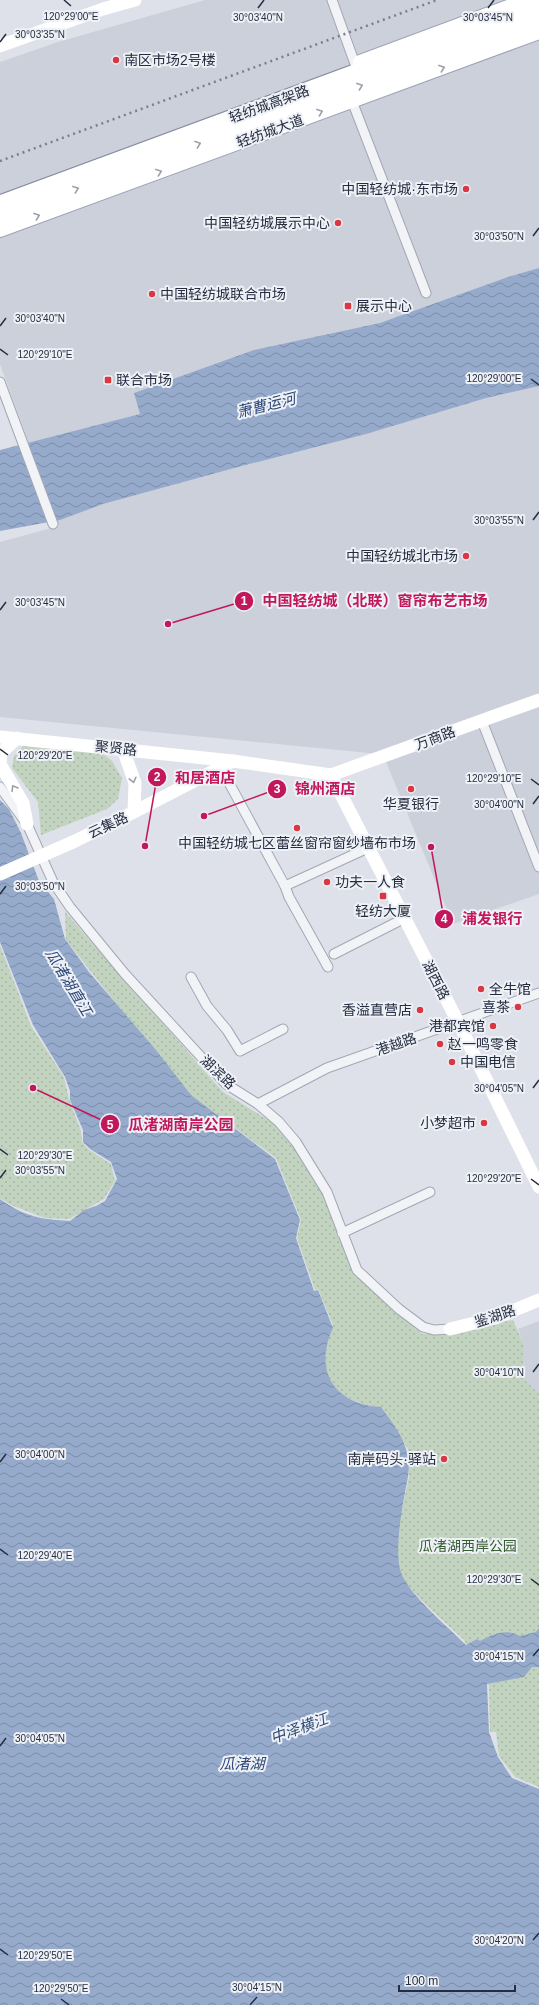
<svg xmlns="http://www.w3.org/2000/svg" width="539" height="2005" font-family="Helvetica,'Noto Sans SC',sans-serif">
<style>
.built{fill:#ccd0db}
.park{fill:url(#park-dots)}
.water{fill:url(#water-waves)}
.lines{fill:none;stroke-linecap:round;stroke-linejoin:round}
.street-casing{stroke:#a3a7b3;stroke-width:11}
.primary-casing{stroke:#9ca4b6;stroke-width:16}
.highway-casing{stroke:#848da1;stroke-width:19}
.street{stroke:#f1f3f7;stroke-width:9}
.secondary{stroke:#fff;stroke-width:13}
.primary{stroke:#fff;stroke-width:14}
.highway{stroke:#fff;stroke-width:17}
.rail{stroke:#767f94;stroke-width:2.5;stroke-dasharray:2 4;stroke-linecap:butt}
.secondary-bridge{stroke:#fff;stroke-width:13}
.oneway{stroke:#9da0aa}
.ticks{fill:none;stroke:#262d41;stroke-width:1.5}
.poi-dot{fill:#d93842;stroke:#eef1f6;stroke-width:1.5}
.labels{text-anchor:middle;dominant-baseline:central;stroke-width:4;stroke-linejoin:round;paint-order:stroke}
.poi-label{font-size:14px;fill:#262d41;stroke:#eef1f6;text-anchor:start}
.street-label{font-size:14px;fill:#262d41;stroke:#eef1f6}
.park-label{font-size:14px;fill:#365e32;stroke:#eef1f6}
.water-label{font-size:15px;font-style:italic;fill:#2d4879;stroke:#eef1f6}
.ticks-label{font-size:10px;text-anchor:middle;fill:#262d41;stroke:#eef1f6;stroke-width:4;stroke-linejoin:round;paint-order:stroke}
.leader{fill:none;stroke:#c2185b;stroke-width:1.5}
.callout-dot{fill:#c2185b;stroke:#eef1f6;stroke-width:1.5}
.mark-label{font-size:12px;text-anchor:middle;font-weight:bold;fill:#fff}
.callout-label{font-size:15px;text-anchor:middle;font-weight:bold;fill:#c2185b;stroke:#eef1f6;stroke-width:4;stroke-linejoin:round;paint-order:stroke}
</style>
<defs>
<pattern id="park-dots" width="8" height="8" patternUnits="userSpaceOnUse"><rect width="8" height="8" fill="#c2d4bf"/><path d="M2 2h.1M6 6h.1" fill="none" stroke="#a7b6a5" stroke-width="1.8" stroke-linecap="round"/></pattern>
<pattern id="water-waves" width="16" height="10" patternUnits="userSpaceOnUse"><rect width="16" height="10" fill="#96abcc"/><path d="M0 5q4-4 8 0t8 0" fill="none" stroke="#7a8ca7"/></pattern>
</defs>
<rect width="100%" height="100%" fill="#dee1e9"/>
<g class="built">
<polygon points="205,0 539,0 539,894 453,924 384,757 379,754 0,717 0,542 59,526 0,364 0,62 58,42"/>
<polygon points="539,1321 539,1394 523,1378 524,1345 518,1329"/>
</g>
<g class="park">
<polygon points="23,746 101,752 112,761 122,778 118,799 107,809 41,835 38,802 12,768 14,756"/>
<path d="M65,912l158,180 55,34 22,26 23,42 31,79 68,61h15l76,-14 11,25 -1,33 16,16v393l-24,-10 -16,-21 -3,-24h-6l-1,-46 -25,-46 -38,-35 -28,-30v-47l11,-51 -1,-28 -26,-41c-33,-5 -61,-19 -59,-57 1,-8 7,-18 10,-26l-15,-36 -3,1 -18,-52 4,-18 -25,-62 -79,-58 -16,-14 -115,-146z"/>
<polygon points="0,945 31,1026 64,1077 69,1099 81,1131 82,1142 89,1150 111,1164 115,1181 104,1199 69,1219 45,1218 11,1205 0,1198"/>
</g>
<g class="water">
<polygon points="539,268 539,386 486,398 366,434 238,467 103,504 60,520 0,531 0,450 140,414 134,393 254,350 380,323 508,277"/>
<path d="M0,800l9,9 12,24 18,48 15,18 11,40 24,33 67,78 35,45 84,64 25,61 -4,18 18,53 4,-1 15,38c-20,43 1,76 48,79 11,15 24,31 27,50 2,10 0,21 -2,30 -4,23 -13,67 -4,88 9,21 47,53 64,70l11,-6 3,2c13,-7 26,-13 40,-5l16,-4 3,-4v39h-7l-8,10 -37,7 2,48 9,25 14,21 27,11v216h-539v-806c25,18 40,20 70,22l14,-11 12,-4 9,-5 12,-22 -6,-17 -21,-13 -7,-7v-12l-13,-30v-9l-5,-14 -32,-52 -33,-83z"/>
</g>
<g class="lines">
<g class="street-casing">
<g id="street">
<polyline points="332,0 355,64"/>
<polyline points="352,101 426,293"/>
<polyline points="0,382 53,524"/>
<polyline points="482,721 539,867"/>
<polyline points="221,768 285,886 368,848"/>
<polyline points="0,787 27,824 53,882 70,907 125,974 226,1084 258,1104 279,1122 296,1142 327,1192 357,1270 399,1309 423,1327 434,1330 450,1329"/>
<polyline points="285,886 289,897 328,967"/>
<polyline points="334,954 405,918"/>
<polyline points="191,977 207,1006 227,1030 240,1051 283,1029"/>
<polyline points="258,1104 327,1068 539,993"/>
<polyline points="342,1233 430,1192"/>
</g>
</g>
<g class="primary-casing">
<g id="primary">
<polyline points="360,62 527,0"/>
<polyline points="0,230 539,32"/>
</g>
</g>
<g class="highway-casing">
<g id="highway">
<polyline points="0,204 539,5"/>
<polyline points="0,217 539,20"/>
</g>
</g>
<use href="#street" class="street"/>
<g class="secondary">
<polyline points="0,46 103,9 135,0"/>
<polyline points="0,737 233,761 331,775 539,700"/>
<polyline points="17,738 1,753 0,764 23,803 27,824"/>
<polyline points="123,749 135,783 134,812"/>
<polyline points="331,775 458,1022 539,1187"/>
<polyline points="73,842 134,812 233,761"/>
<polyline points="450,1329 495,1318 539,1300"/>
</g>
<use href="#primary" class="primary"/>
<use href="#highway" class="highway"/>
<polyline class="rail" points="0,161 437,0"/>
<polyline class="secondary-bridge" points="0,874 73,842"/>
</g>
<defs><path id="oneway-chevron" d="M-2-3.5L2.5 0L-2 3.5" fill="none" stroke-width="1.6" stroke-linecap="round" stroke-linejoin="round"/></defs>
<g class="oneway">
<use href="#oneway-chevron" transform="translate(442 68) rotate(-20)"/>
<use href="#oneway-chevron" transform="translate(360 86) rotate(-20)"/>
<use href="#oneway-chevron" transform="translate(320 112) rotate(-20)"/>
<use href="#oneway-chevron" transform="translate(198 144) rotate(-20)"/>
<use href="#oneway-chevron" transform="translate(159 172) rotate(-20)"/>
<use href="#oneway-chevron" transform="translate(76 189) rotate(-20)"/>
<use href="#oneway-chevron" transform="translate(37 216) rotate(-20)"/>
<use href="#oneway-chevron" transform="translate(133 780) rotate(76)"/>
<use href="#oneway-chevron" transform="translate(14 788) rotate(-121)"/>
</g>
<path class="ticks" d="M64,0l7,6M258,8l6,-8M488,8l6,-8M0,42l6,-8M533,236l6,-8M0,326l6,-8M0,349l8,6M531,379l8,6M533,520l6,-8M0,610l6,-8M0,749l8,6M531,779l8,6M533,804l6,-8M0,894l6,-8M533,1088l6,-8M0,1149l8,6M0,1178l6,-8M531,1179l8,6M533,1372l6,-8M0,1462l6,-8M0,1549l8,6M531,1579l8,6M533,1656l6,-7M0,1746l6,-8M533,1940l6,-7M0,1949l8,6M61,1999l8,6M250,2005l7,-8"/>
<g class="poi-dot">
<circle cx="116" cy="60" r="4"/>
<circle cx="466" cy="189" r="4"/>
<circle cx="338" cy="223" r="4"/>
<circle cx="152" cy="294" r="4"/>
<rect x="344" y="302" width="8" height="8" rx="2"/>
<rect x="104" y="376" width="8" height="8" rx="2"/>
<circle cx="466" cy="556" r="4"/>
<circle cx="411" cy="789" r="4"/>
<circle cx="297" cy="828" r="4"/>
<circle cx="327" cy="882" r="4"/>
<rect x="379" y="892" width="8" height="8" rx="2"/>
<circle cx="481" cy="989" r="4"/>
<circle cx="518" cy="1007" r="4"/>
<circle cx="420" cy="1010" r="4"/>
<circle cx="493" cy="1026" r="4"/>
<circle cx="440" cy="1044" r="4"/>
<circle cx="452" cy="1062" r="4"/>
<circle cx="484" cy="1123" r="4"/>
<circle cx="444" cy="1459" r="4"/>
</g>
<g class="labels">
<g class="poi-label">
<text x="124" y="60">南区市场2号楼</text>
<text x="458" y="189" text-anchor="end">中国轻纺城·东市场</text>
<text x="330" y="223" text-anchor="end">中国轻纺城展示中心</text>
<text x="160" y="294">中国轻纺城联合市场</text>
<text x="356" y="306">展示中心</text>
<text x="116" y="380">联合市场</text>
<text x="458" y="556" text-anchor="end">中国轻纺城北市场</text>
<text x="411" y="804" text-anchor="middle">华夏银行</text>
<text x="297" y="843" text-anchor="middle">中国轻纺城七区蕾丝窗帘窗纱墙布市场</text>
<text x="335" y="882">功夫一人食</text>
<text x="383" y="911" text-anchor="middle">轻纺大厦</text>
<text x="489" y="989">全牛馆</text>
<text x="510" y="1007" text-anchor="end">喜茶</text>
<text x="412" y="1010" text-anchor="end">香溢直营店</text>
<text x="485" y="1026" text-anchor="end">港都宾馆</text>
<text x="448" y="1044">赵一鸣零食</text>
<text x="460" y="1062">中国电信</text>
<text x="476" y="1123" text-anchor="end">小梦超市</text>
<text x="436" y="1459" text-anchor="end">南岸码头·驿站</text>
</g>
<g class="street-label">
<text transform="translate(269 104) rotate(-20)">轻纺城高架路</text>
<text transform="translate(270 131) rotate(-20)">轻纺城大道</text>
<text transform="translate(435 738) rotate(-20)">万商路</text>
<text transform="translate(116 748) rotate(6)">聚贤路</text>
<text transform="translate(108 825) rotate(-25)">云集路</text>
<text transform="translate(436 980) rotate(63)">湖西路</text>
<text transform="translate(396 1044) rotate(-19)">港越路</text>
<text transform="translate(218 1072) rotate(43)">湖滨路</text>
<text transform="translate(495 1316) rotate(-18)">鉴湖路</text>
</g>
<g class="park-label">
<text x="468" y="1546">瓜渚湖西岸公园</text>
</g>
<g class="water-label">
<text transform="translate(266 405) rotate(-14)">萧曹运河</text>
<text transform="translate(69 982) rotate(59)">瓜渚湖直江</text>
<text transform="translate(299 1728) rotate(-20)">中泽横江</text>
<text x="242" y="1763">瓜渚湖</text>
</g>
</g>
<g class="ticks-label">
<text x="71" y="20">120°29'00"E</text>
<text x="258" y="21">30°03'40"N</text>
<text x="488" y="21">30°03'45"N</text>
<text x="40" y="38">30°03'35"N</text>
<text x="499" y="240">30°03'50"N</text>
<text x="40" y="322">30°03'40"N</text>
<text x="45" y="358">120°29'10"E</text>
<text x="494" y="382">120°29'00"E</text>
<text x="499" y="524">30°03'55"N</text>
<text x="40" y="606">30°03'45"N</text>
<text x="45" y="759">120°29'20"E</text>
<text x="494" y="782">120°29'10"E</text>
<text x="499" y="808">30°04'00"N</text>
<text x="40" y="890">30°03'50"N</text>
<text x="499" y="1092">30°04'05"N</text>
<text x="45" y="1159">120°29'30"E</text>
<text x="40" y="1174">30°03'55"N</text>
<text x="494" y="1182">120°29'20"E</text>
<text x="499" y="1376">30°04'10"N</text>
<text x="40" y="1458">30°04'00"N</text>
<text x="45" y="1559">120°29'40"E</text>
<text x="494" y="1583">120°29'30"E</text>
<text x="499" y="1660">30°04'15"N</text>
<text x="40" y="1742">30°04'05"N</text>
<text x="499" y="1944">30°04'20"N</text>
<text x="45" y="1959">120°29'50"E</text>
<text x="257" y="1991">30°04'15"N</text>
<text x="61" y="1992">120°29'50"E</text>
</g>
<path class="leader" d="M168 624L244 601M145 846L157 777M204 816L277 789M431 847L444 919M33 1088L110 1124"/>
<g class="callout-dot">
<circle cx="168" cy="624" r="4"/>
<circle cx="145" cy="846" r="4"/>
<circle cx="204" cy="816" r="4"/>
<circle cx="431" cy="847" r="4"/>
<circle cx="33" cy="1088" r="4"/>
<circle cx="244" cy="601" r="10"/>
<circle cx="157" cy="777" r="10"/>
<circle cx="277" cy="789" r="10"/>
<circle cx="444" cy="919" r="10"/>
<circle cx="110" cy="1124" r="10"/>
</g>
<g class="mark-label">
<text x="244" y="605">1</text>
<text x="157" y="781">2</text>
<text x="277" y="793">3</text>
<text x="444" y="923">4</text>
<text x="110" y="1129">5</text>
</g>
<g class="callout-label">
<text x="375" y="606">中国轻纺城（北联）窗帘布艺市场</text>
<text x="205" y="783">和居酒店</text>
<text x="325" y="794">锦州酒店</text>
<text x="492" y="924">浦发银行</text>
<text x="181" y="1130">瓜渚湖南岸公园</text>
</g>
<path d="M399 1985v6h116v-6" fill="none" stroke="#262d41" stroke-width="2"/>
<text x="405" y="1985" font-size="12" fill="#262d41" stroke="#eef1f6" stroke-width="3" paint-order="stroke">100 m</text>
</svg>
